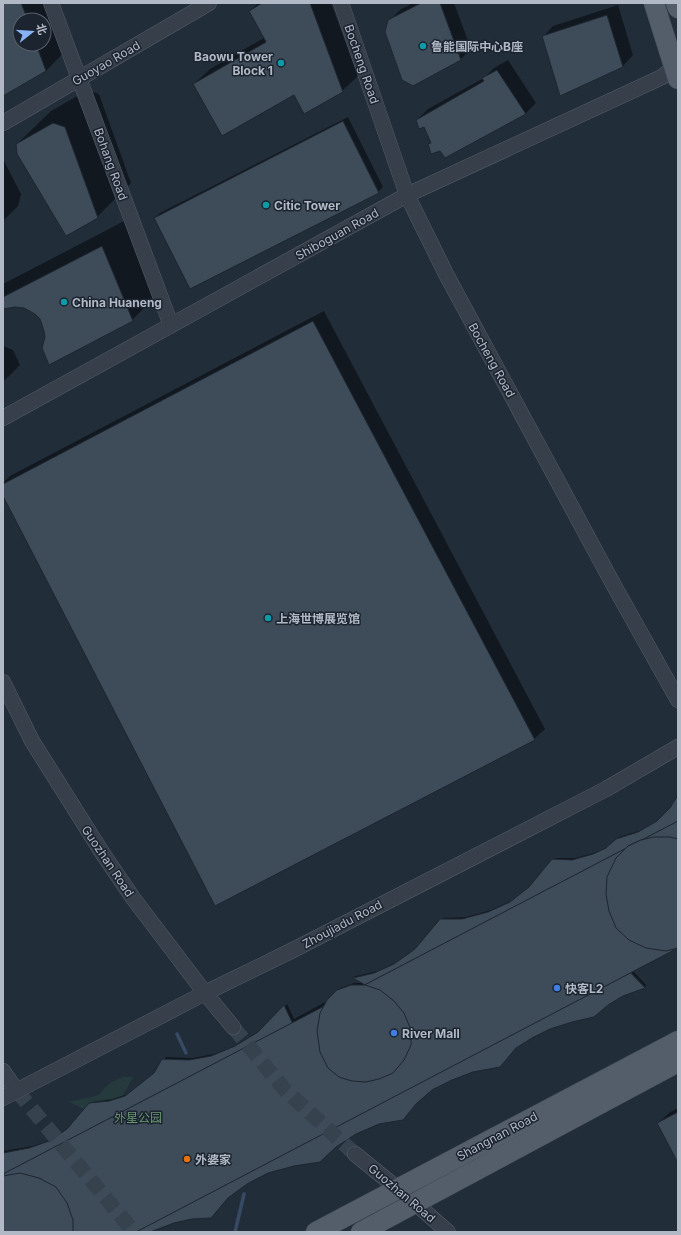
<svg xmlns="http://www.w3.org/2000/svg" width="681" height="1235" font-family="Inter,'Noto Sans SC',sans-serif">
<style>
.green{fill:#253a3c}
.shadow{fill:#0007;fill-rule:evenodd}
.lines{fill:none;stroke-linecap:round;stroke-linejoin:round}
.stream{stroke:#384a63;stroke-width:3.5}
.building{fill:#3e4b59;stroke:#1d2631}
.minor-tunnel{stroke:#37424f;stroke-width:15;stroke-dasharray:15 8;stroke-linecap:butt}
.minor-casing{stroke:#545c68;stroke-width:16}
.major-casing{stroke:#3f4853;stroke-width:21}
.minor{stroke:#363f4a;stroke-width:15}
.major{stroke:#545e6a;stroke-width:20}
.culture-dot{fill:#0f9aa8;stroke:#1b242f;stroke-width:1.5}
.shop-dot{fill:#3f7fe0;stroke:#1b242f;stroke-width:1.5}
.food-dot{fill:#e8710a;stroke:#1b242f;stroke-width:1.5}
.labels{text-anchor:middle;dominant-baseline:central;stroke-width:3;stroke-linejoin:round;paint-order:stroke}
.poi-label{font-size:12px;font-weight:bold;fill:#b1b9c6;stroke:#1b242f;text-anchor:start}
.street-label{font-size:12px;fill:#b1b9c6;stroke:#1b242f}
.park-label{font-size:12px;fill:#699672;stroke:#1b242f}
</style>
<rect width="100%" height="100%" fill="#222d3a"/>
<path class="green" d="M124,1077h9l-22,40 -12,-1 -30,-14 30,-7c7,-10 13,-15 25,-18z"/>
<g class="shadow">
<path d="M3,3h56l15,39 -28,29 -43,24zM20,20h24v24h-24z"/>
<polygon points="258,3 331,3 358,76 342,91 294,93 194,84 210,69 264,38 250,11"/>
<polygon points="413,3 454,3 471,49 461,59 389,21 400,10"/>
<polygon points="618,5 633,55 623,66 561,95 543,37 553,26"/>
<polygon points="508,60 536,103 525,114 440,150 429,144 431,141 424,126 417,120 428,109 484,78 494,68"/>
<polygon points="88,90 99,94 131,183 97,217 17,144 51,111"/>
<polygon points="348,117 383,187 378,192 155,218 160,213"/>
<polygon points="3,159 21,194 18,206 3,221"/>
<polygon points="130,218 160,292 132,320 45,343 45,331 40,319 36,313 25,307 15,306 3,309 3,284"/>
<polygon points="324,311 545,729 534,739 3,494 3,483 10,476"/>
<polygon points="3,346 13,350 20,365 3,382"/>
<polygon points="678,797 678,947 633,971 646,985 645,987 628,969 622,995 531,1037 473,1071 452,1079 431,1090 379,1123 356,1133 294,1165 268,1172 246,1183 192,1218 173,1222 147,1232 3,1232 3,1151 33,1146 53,1139 69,1127 92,1102 112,1099 128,1094 156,1072 166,1057 192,1058 214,1054 238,1045 261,1030 287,1004 294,1019 327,1001 340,988 354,983 363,983 354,977 356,976 378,971 397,962 418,948 443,918 466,917 491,910 513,900 532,886 556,858 575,858 597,852 609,846 619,837 642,830 660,819 671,808"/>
<polygon points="678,1108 678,1161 658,1123 669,1113"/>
</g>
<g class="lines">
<g class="stream">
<polyline points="177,1034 186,1053"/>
<polyline points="235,1232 244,1194"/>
</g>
</g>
<g class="building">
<polygon points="3,3 21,3 28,20 20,20 20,44 36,44 46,71 3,96"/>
<polygon points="262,3 310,3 343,92 304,114 294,95 222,136 193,84 266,42 249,11"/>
<polygon points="421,3 440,3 461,60 413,86 402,80 385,32 388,20"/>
<polygon points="607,15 623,67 560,96 542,36"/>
<polygon points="497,70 526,114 445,158 440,151 431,154 428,144 431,143 424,127 419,129 416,120 484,81 482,78"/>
<polygon points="343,121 379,193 190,289 154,218"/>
<polygon points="53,123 65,127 98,218 66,236 17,154 16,144"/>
<polygon points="102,246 133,321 49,365 42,348 45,337 44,331 40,319 35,314 24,308 15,307 3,309 3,297"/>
<polygon points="313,321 535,740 215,906 3,496 3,484"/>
<polygon points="678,795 678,839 670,837 654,837 641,840 628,846 616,858 607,877 606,894 612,931 618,950 628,970 645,988 623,996 608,1005 594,1017 572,1022 550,1029 532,1038 516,1048 500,1067 473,1072 452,1080 432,1090 416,1104 403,1120 379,1124 356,1134 336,1147 320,1162 294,1166 268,1173 247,1184 228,1198 211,1218 192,1219 174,1223 150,1232 73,1232 73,1220 67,1203 56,1187 39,1178 20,1173 3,1176 3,1153 29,1148 49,1141 67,1129 89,1103 109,1101 125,1096 154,1073 162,1059 189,1060 211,1056 235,1046 258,1032 284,1005 293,1024 304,1039 328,1068 339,1077 352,1081 366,1082 379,1079 393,1073 404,1060 411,1045 411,1030 404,1013 394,1001 380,990 365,985 353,978 374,973 394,964 415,949 440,919 462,919 488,912 510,902 529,887 552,859 572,860 593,854 606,848 616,839 638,832 657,821 670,808"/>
<polygon points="678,821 678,948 136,1232 3,1232 3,1174"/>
<polygon points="654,837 670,837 678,839 678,948 666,951 646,948 629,940 616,928 609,911 606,894 607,877 616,858 628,846 641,840"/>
<polygon points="351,985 365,985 380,990 394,1001 404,1013 411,1030 411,1045 404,1060 393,1073 379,1079 366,1082 352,1081 339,1077 328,1068 320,1052 317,1031 320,1013 327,1000 337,990"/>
<polygon points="678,1112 678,1163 657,1123"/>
<polygon points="20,1173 39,1178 56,1187 67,1203 73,1220 73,1232 3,1232 3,1176"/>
</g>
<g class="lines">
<g class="minor-tunnel">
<polyline points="233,1027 285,1090 355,1154"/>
<polyline points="17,1091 134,1232"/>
</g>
<g class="minor-casing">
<g id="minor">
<polyline points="51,3 171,325"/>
<polyline points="341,3 407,195 446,274 612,582 678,700"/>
<polyline points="3,123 209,3"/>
<polyline points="3,418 407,195 662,77 678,64"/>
<polyline points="3,682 32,741 103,854 133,898 205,993 233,1027"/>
<polyline points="3,1071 17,1091"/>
<polyline points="3,1098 205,993 295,949 606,789 678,747"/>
<polyline points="355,1154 414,1202 448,1232"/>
</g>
</g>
<g class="major-casing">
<g id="major">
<polyline points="654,3 678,79"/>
<polyline points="676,3 678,8"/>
<polyline points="316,1232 678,1041"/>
<polyline points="361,1232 678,1062"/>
</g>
</g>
<use href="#minor" class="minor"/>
<use href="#major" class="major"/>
</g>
<g class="culture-dot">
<circle cx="423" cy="46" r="4"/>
<circle cx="281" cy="63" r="4"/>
<circle cx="266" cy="205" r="4"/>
<circle cx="64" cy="302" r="4"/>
<circle cx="268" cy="618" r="4"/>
</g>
<g class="shop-dot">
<circle cx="557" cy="988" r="4"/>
<circle cx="394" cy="1033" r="4"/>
</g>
<circle class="food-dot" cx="187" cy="1159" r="4"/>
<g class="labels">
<g class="poi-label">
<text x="431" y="46">鲁能国际中心B座</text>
<text x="273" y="56" text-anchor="end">Baowu Tower<tspan x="273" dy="14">Block 1</tspan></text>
<text x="274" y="205">Citic Tower</text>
<text x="72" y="302">China Huaneng</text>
<text x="276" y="618">上海世博展览馆</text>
<text x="565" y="988">快客L2</text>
<text x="402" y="1033">River Mall</text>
<text x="195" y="1159">外婆家</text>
</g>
<g class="street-label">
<text transform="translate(106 63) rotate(-30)">Guoyao Road</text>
<text transform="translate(362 64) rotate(71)">Bocheng Road</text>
<text transform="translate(111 164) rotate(70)">Bohang Road</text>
<text transform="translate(337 234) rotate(-29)">Shiboguan Road</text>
<text transform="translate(492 360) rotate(61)">Bocheng Road</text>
<text transform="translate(108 861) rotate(56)">Guozhan Road</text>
<text transform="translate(342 924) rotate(-28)">Zhoujiadu Road</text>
<text transform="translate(497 1136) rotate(-28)">Shangnan Road</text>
<text transform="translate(402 1193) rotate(40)">Guozhan Road</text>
</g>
<g class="park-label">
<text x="138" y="1117">外星公园</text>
</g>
</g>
<rect width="681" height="1235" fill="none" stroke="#b1b9c6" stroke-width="8"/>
<g transform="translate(32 32) rotate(73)"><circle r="19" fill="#1b242f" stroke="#57606b"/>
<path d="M0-3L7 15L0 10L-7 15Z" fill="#87b3f5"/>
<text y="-6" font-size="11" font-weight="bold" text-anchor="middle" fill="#b1b9c6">北</text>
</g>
</svg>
